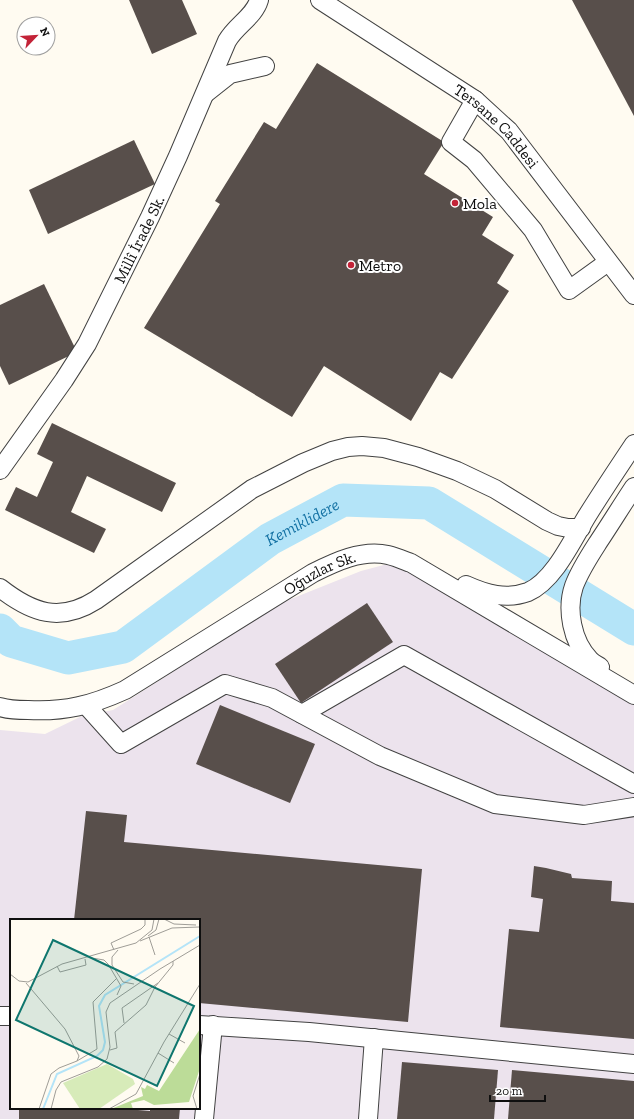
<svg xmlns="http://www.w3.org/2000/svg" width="634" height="1119" font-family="'Zilla Slab',serif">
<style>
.industrial{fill:#ece3ed;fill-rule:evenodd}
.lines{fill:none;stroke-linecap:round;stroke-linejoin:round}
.river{stroke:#b4e4f8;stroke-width:33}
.building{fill:#584f4b}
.minor-casing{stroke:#424242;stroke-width:20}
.minor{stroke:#fff;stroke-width:18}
.poi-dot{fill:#c32338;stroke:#fff;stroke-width:1.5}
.labels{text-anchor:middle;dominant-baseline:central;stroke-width:4;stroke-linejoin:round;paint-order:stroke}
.street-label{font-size:16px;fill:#0f0f0f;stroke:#fff}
.poi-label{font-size:16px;fill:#0f0f0f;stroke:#fff;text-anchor:start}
.water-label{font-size:17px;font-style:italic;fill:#1472a4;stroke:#fff}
.inset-river{fill:none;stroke:#b4e4f8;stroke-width:2}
.inset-road{fill:none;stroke:#9f9d97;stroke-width:1}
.view{fill:#0f766e;fill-opacity:0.15;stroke:#0f766e;stroke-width:2}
.inset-edge{fill:none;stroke:#0f0f0f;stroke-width:2}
</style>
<rect width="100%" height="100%" fill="#fffbf1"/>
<path class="industrial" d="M395,562l239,139v418h-634v-389l45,4 37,-18 31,-6 168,-107 80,-32zM11,920h188v188h-188z"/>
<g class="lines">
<path class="river" id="s1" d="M0,630l11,11 57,17 55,-11 147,-108 73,-39 86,3 205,126"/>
</g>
<g class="building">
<polygon points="129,0 182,0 197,34 152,54"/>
<polygon points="572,0 634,0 634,116"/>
<polygon points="317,63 444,142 424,174 493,217 482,235 514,255 497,283 509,291 452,379 440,372 411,421 324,366 292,417 144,328 220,204 215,201 264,122 276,129"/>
<polygon points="134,140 155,184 48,234 29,190"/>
<polygon points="44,284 77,352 9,385 0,366 0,305"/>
<polygon points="52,423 176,483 162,512 87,476 71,512 106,529 94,553 5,510 16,487 37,497 53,462 37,454"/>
<polygon points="367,603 393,642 301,703 275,664"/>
<polygon points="220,705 315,744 290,803 196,764"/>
<polygon points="86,811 127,815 124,842 422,869 408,1022 199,1003 199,920 74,920"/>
<polygon points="534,866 546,868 571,874 572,878 612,881 611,901 634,903 634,1039 500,1027 509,929 539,932 543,899 531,897"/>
<polygon points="402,1062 498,1070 494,1119 397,1119"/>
<polygon points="512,1070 634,1081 634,1119 508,1119"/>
<polygon points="19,1108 114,1108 150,1111 150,1108 180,1108 179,1119 19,1119"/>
</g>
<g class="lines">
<g class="minor-casing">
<g id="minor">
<path id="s2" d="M320,0l155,100 34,31 125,164"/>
<polyline points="206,93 230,74 265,66"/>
<polyline points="475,100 451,142 474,160 533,230 569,290 608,262"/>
<path id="s3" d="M0,470l64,-90 23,-36 63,-127 28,-61 49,-115c9,-16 27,-24 32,-41"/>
<path d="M466,585c20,9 40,15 62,7 26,-11 45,-53 59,-76 15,-24 31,-48 47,-72"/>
<path d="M0,588c32,25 60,35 96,12l156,-111 51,-26 29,-12 16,-4 14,-1 22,2 34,9 39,14 38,18 52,32 11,5 10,2h13"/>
<path d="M600,667c-3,-2 -7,-4 -10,-7 -18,-18 -24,-51 -16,-74 6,-16 16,-31 25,-45 12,-18 23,-36 35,-54"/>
<polyline points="86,705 121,744 225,684 272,698 380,756 495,804 584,815 634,807"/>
<path id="s4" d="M0,707c9,3 19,3 28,3 37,2 64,-5 97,-20l188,-117c22,-11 49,-24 75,-18 8,2 15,5 23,8l223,132"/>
<polyline points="302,714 404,655 634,784"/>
<polyline points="0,1016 11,1016"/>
<polyline points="199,1025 309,1032 634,1064"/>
<polyline points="204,1119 213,1025"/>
<polyline points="368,1119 374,1038"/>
</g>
</g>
<use href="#minor" class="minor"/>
</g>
<g class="poi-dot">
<circle cx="455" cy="203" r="4"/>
<circle cx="351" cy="265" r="4"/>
</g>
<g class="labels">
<g class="street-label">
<text stroke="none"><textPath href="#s2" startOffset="218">Tersane Caddesi</textPath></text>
<text stroke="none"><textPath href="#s3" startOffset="270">Millî İrade Sk.</textPath></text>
<text stroke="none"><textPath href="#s4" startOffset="356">Oğuzlar Sk.</textPath></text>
</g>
<g class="poi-label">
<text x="463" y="203">Mola</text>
<text x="359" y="265">Metro</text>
</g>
<g class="water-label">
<text stroke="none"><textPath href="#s1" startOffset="350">Kemiklidere</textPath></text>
</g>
</g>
<g transform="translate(10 919)">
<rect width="190" height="190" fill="#fffbf1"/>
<path d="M97,145l26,15 2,5 -36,25h-19l-17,-26z" fill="#d7ebb9"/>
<path d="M190,110v39l-11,34 -35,3 -10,-5 -13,3 2,6h-22l32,-13 -2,-9 4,2 2,-4 12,6z" fill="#bcdc98"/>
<path class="inset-river" d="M33,190l14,-35 40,-18 6,-6 2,-8 -6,-36 6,-11 95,-59"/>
<path class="inset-road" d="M154,0l10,5 22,1M138,17l8,-6 3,-11M139,18l6,18M130,22l32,-13 27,-1M126,24l16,-13 2,-11M104,31l-3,-7 30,-14 4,-4v-6M108,31l-6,7v8l11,17 11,2M82,39l12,2 4,4 13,22 -4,9M47,47l3,6 26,-7 -1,-6M0,55l9,7 9,1 34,-18 74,-21M16,64l39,46 14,27 -2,5 -18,7 -8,6 -12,35M114,104l-2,-15 36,-25M159,115l16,9M100,131l7,-2 -2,-16 31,-27 9,-18 18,-22v-4M148,134l16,10M67,142l20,-12 -4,-47 24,-24M41,190l5,-19 5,-8 37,-15 9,-8 3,-12 -4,-35 4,-9 50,-34 40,-24M99,190l27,-15 28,-52 36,-58M187,190l-4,-13 7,-22"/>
<path class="view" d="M43,21l141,66 -37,80 -141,-66z"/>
<rect width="190" height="190" class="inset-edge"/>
</g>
<g transform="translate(36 36) rotate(65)"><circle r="19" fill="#ffffff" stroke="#9f9f9f"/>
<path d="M0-3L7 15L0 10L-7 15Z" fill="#c32338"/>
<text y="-6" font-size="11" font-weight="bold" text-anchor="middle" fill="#0f0f0f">N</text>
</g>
<path d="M490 1095v6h55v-6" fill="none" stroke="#0f0f0f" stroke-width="2"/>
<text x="496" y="1095" font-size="12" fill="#0f0f0f" stroke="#ffffff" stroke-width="3" paint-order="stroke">20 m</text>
</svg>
